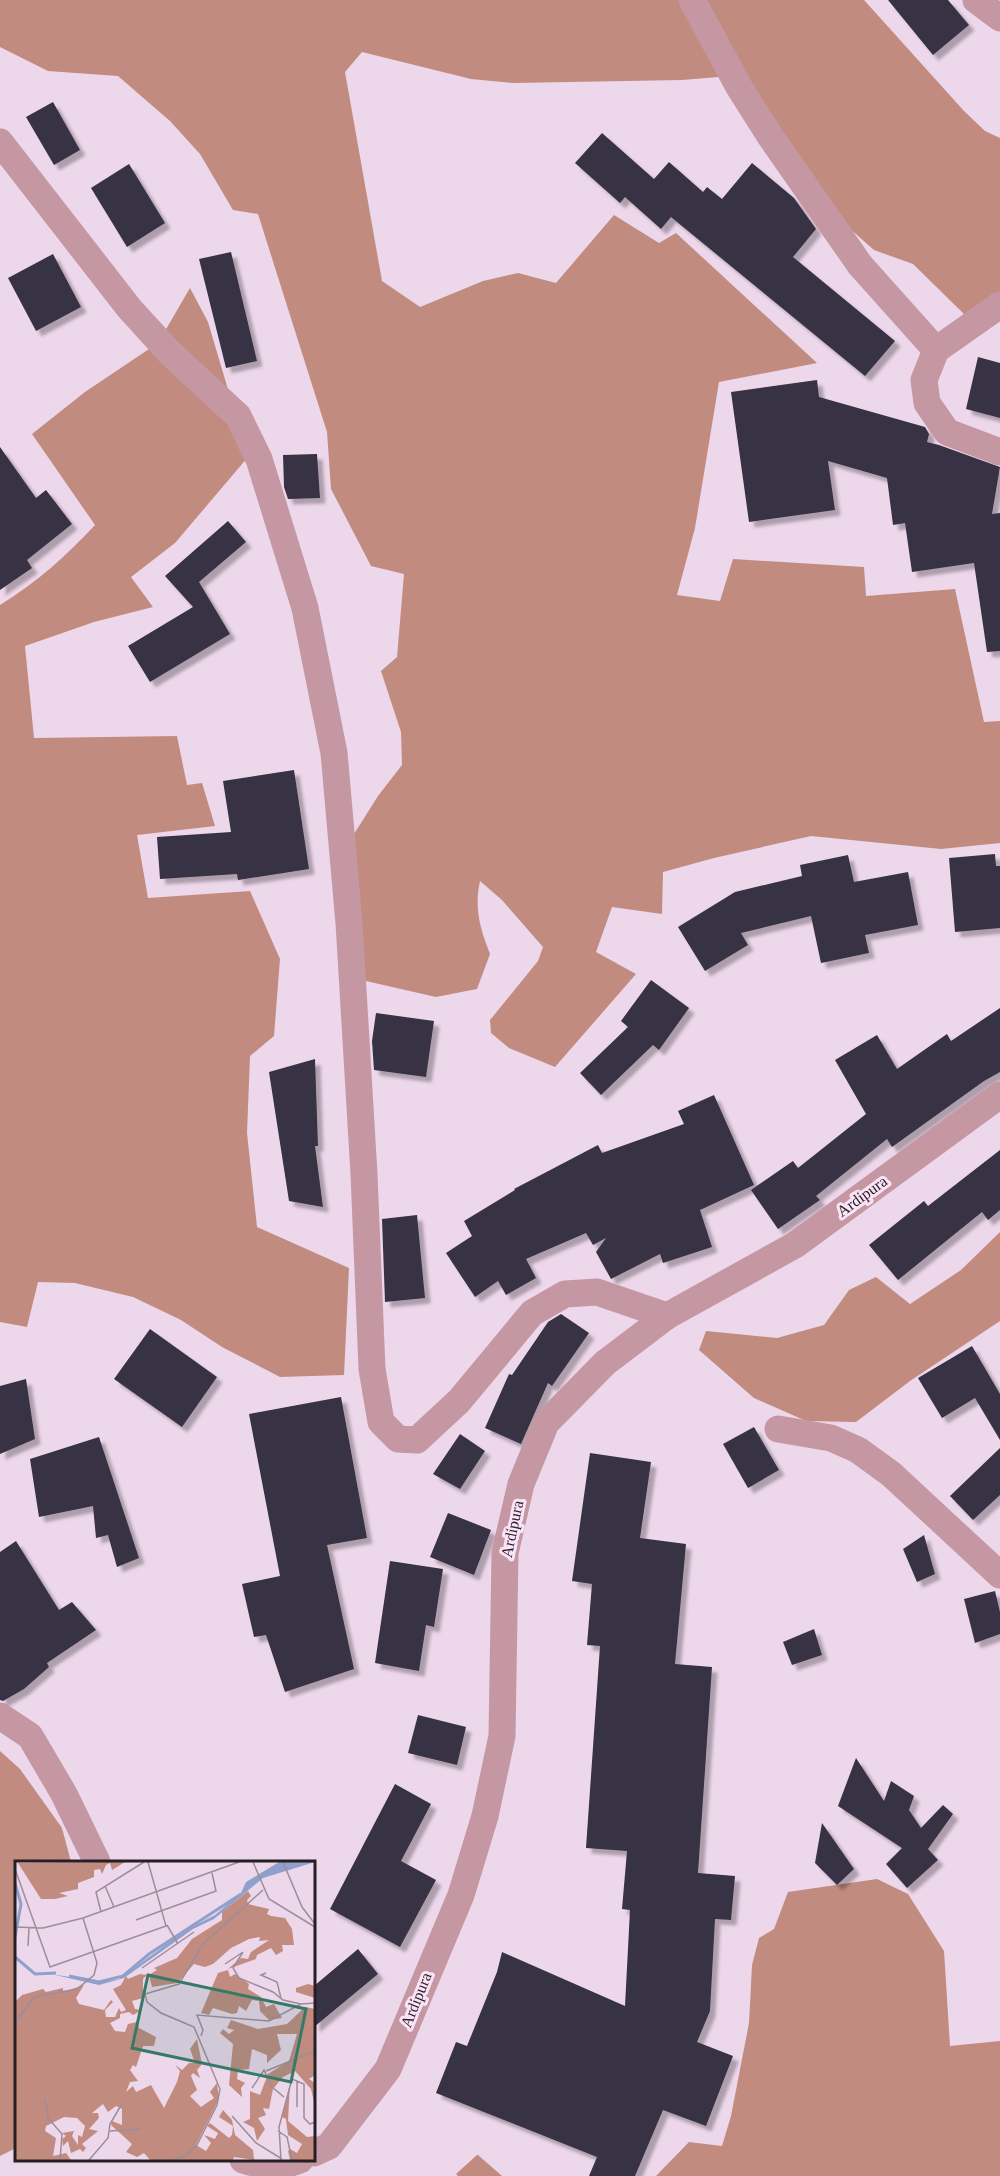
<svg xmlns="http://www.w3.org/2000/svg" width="1000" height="2176" font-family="Georgia,serif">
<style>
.forest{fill:#c18b7f}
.building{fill:#373144;filter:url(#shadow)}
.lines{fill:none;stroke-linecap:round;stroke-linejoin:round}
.minor{stroke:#c597a3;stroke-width:27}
.labels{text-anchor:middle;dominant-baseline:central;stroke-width:6;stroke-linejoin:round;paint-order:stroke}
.street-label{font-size:16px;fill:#261e25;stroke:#fbe4f7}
.inset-river{fill:none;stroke:#8fa0cd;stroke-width:3}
.inset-road{fill:none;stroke:#9d8d9b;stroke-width:1.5}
.view{fill:#377969;fill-opacity:0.15;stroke:#377969;stroke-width:3}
.inset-edge{fill:none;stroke:#261e25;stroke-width:3}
</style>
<defs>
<filter id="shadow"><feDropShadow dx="5.5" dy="5.5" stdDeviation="1.5" flood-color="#0004"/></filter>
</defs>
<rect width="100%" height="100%" fill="#edd7ea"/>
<g class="forest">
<path d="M0,0h864l100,111 21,20 15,7v177l-36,-1 -51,-50 -39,-14 -43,-38 -100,-136 -49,4 -169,3 -42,-4 -109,-27 -17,20 37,209 38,26 63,-26 35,-8 38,10 58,-68 45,28 17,-10 141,130 -98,19 -24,146 -18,67 43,6 13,-42 131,8 2,29 89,-7 29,133 16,-1v122l-59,6 -130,-13 -97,22 -51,14 -1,42 -50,-7 -16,45 40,22 -81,93 -46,-19 -18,-15 -1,-13 48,-59 5,-14 -41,-47 -22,-19c-6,27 0,47 10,73l-13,35 -41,8 -70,-16 -9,-27 -3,-120 24,-38 24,-31 -1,-33 -20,-61 16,-14 7,-83 -33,-8 -40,-77 -4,-57 -69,-218 -25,-4 -33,-56 -30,-33 -52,-45 -70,-5 -48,-24z"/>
<path d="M190,288l18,34 40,135 -73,86 -44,34 22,30 -59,15 -69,24 9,92 143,-2 10,49 15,-2 13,43 -78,9 11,63 102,-7 30,68 -6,77 -24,20 -3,77 10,94 92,41 -5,107 -64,2 -58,-30 -41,-27 -48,-23 -58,-14 -37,-1 -11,45 -27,-5v-717c36,-22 66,-49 95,-80l-63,-91 53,-42 73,-49z"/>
<polygon points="1000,1232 1000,1321 910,1381 856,1422 806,1421 754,1398 699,1350 706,1331 777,1338 824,1325 849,1290 876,1277 910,1304 961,1270"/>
<polygon points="0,1751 20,1769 62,1828 71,1862 16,1862 16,2148 0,2156"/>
<polygon points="877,1879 908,1894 944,1951 950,2046 1000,2041 1000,2176 656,2176 689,2142 722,2146 731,2116 749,2023 752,1965 759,1938 774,1929 788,1892"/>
<polygon points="477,2155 478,2155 502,2176 458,2176 456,2174"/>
</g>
<g class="building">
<polygon points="888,0 948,0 969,25 933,55"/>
<polygon points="53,102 80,150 54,165 26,117"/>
<polygon points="602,133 654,179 669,162 703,192 707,187 722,199 752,163 794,198 816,229 793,257 895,341 865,376 671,217 661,229 625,197 620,203 575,163"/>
<polygon points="129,164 165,223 127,247 91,188"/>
<polygon points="231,252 257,361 226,368 199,259"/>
<polygon points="53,254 81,307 36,331 8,278"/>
<polygon points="978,357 1000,363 1000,418 966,409"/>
<polygon points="817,380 819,397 925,427 929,434 927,442 939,445 1000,467 992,514 1000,513 1000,651 987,652 974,563 912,572 905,523 893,525 887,478 828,461 835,510 749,522 731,392"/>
<polygon points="0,447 36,498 46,490 72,524 27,560 32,568 0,590"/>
<polygon points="317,454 320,498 288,499 284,487 283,455"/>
<polygon points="228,521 246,542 199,582 230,634 150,682 128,646 193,607 165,576"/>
<polygon points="294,770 309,869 238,880 237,874 160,879 157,837 231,832 223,781"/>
<polygon points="995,854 996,866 1000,866 1000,928 955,932 949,858"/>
<polygon points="848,855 854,882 908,872 918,925 865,935 869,953 821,963 811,916 741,933 748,945 705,971 678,927 735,892 802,876 800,865"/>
<polygon points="651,980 689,1008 659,1050 653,1045 601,1095 580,1073 628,1027 621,1021"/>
<polygon points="1000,1008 1000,1072 984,1081 892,1147 887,1139 816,1196 820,1200 778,1229 751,1190 793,1161 798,1168 866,1114 835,1060 877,1035 897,1069 947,1034 951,1041"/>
<polygon points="376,1013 434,1021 426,1077 374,1070 372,1041"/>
<polygon points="315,1059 318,1146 315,1146 323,1207 289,1201 269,1072"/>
<polygon points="714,1095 754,1185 700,1210 712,1247 663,1263 660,1254 611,1279 596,1252 606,1238 593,1245 586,1233 526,1259 536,1278 506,1295 498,1281 475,1297 446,1253 472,1236 464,1221 515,1190 514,1189 598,1145 602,1153 684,1124 678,1111"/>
<polygon points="1000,1150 1000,1210 988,1220 982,1212 898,1280 869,1245 924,1201 928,1206"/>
<polygon points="417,1215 425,1298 385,1302 382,1219"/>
<polygon points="561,1314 589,1333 552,1386 548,1383 521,1444 485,1428 509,1374 512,1375 548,1322"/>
<polygon points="150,1329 217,1377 182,1427 114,1379"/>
<polygon points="972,1346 1000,1394 1000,1440 975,1398 942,1418 918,1378"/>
<polygon points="26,1379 35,1439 0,1454 0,1386"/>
<polygon points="341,1397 367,1538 327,1545 354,1669 285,1692 266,1635 254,1637 242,1584 280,1576 249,1414"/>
<polygon points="754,1427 779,1470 748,1488 723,1444"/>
<polygon points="460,1434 485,1451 460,1489 433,1474"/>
<polygon points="99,1437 139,1558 117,1567 108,1535 96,1538 93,1506 39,1517 30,1459"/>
<polygon points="1000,1448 1000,1495 973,1520 950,1496"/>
<polygon points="590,1453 651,1462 640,1538 686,1544 675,1664 712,1667 698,1873 735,1876 731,1920 715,1919 710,2011 697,2042 733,2056 706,2126 663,2110 635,2176 589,2176 597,2157 436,2093 456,2042 467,2046 497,1972 502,1952 625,2006 630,1910 622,1909 627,1851 586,1848 600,1646 587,1645 592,1584 572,1581"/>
<polygon points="448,1513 491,1530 474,1575 430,1557"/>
<polygon points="924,1535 935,1574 917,1582 903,1549"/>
<polygon points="16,1541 59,1610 72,1602 96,1630 47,1663 49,1667 24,1689 3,1701 0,1700 0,1552"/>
<polygon points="390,1561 443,1569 434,1627 426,1625 419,1671 375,1663"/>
<polygon points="995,1591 1000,1612 1000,1634 975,1643 964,1599"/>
<polygon points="814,1629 822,1655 792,1665 783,1642"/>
<polygon points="418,1715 466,1727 457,1765 408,1753"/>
<polygon points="856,1758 884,1801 891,1781 914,1796 909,1810 921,1828 943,1805 953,1814 928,1849 938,1860 907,1888 886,1864 902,1848 838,1806"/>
<polygon points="395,1784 431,1804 401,1861 436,1880 400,1947 330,1909"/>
<polygon points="822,1823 854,1869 837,1885 815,1863"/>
<polygon points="358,1949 378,1974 314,2027 314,1986"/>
</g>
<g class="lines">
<g class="minor">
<polyline points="692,0 739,87 770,136 860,265 936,350"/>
<polyline points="976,0 1000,18"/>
<polyline points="0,142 129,308 169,352 238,416 259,459 305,608 334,753 349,923 364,1174 372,1369 381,1422 398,1439 417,1440 459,1401 532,1313 565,1294 597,1292 667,1316"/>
<polyline points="1000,305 936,350 924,380 927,403 947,432 1000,452"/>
<polyline points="778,1429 831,1438 858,1450 891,1474 1000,1575"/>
<polyline points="0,1716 30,1736 64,1794 97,1862"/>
<polyline points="314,2153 329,2146 388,2069 461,1895 485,1816 502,1736 505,1553 521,1484 546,1423 605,1363 667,1316 795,1245 1000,1095"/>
<path d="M243,2160c17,6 41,7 57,0"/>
</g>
</g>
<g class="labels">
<g class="street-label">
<text transform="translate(862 1196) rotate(-36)">Ardipura</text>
<text transform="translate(512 1529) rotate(-78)">Ardipura</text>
<text transform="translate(416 2000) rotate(-68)">Ardipura</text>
</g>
</g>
<g transform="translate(15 1861)">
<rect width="300" height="300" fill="#edd7ea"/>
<path d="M89,1h21l-13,8 -2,-7 -4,2 -4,9 -2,-5 -6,1v7l-16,6v6l-19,4 9,3 -13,3h-14l-23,-36zM233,30l3,5 -4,4 1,4 21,5 -2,5 4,2 14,2 7,11 2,16h-12l1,6 -7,4 -5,-7 -14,7 -1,4 -28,10 13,-11 7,1 3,-7 18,-12 -10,1 1,-4 -11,2 -18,9 -18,16 -8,3 -11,-3 -17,19 -25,4 -3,-12 8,-5 -3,-2 23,-10 15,-19 30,-19v-8zM213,109l2,7 5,-3 14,10 -1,5 13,8 5,10 8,-3 8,14 -13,2 -9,-9 -1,-10 -7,-1 -6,11 -7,-5 -2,7 -5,1 -19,-6 -4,7 -8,-2 17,-40zM125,113l7,1 -4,4v19l-11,3 3,8 7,1 -9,5 -4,-3 -9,2v4l-10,5 5,8 10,1 3,-8 9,-2 2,6 17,9 -2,9h-11l-7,21 -3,-2 -3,5 8,11 -8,1 -4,10 7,-6 3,6 15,-7 13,23 13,-26 3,-11 -5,-6 7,5 7,-7h6l-5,-14 7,-10 5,25 -5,6 3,8 -7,-5 -2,3 6,14 -7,6 11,11 13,-9 -4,-6 7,-9 2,16 -23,46 10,6 5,-8 -7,-8 11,4 3,-6 -11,-7 3,-3 19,15 3,-3 1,-9 -14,-9 4,-7 9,10 3,15 18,15 1,10 -20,-3 -1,3h-83l-6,-7 -7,4 -11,-5 6,-8 -21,-19 1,-4 10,4v-16l-6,-3 -8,6 -5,-8 -11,9h6l1,5 -10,11 9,2 -16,13 4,4 -3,4 -3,-3 -9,4 -3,-12 -5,5 -1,-7 4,-3 -4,-3 12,-2 -2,5 6,9v-10l4,2 3,-11 -8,-8 -13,-1 -18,9 -1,5 11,7 -3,18 13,-3 5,7h-56v-158l7,-7 21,-6 3,3 17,-4v4l21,-7 -8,13 3,6 25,6 7,-10 2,2 -8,8 1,7h9l4,-9 2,4 5,-2 -13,-21 8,-4 5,-9 2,3zM293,123l7,2v12l-19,-6v-4zM290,146l10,2v66l-6,4 6,4v23l-4,-17 -16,-18 -12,6 -10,12 -4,20 -6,-1 3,7 -8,3 7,11 -8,12 -3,-13 -11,-6 7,-3v-28l10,4 8,-21 21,-13 8,-27h-20l4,16 -14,13v-8l-15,-6 -3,20 -11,1 -1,9 8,4 -4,5 1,9 -13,-12 4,-41 -13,-11 3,-4 6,5 5,-4 -7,-2 4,-8 27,9 29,-5zM275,222l-2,38 19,16 8,-1v24h-25l-2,-9 2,-2 7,4 5,-9 -14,-9 -2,-16 -4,-2z" fill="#c18b7f"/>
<path d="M264,1h36l-52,16 -49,41 -21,10 -69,49 -25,7 -48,-11 49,8 19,-3 67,-49 29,-15 26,-22 5,-11z" fill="#8fa0cd"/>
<path class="inset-river" d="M0,22l6,21 -6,33M0,96l20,17 21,-1M54,115l30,6 24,-6 26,-22 92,-60"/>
<path class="inset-road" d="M238,1l16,37 46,28M268,1l19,45 13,17M0,8l35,98 116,-41 -18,-64M90,25l9,21M0,39v19M86,51l-5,-20 48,-30M121,59l80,-29 -4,-18M152,64l11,19M0,66l28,1 40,-10 156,-56M13,85l1,-18M210,103l18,-12 -10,16 6,10 34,14 10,8 18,4M127,107l52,-36M251,112l-5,2 16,7 4,16M0,162l19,-26 43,-8 17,-14 3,-12 -14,-45M186,175l2,-6 -6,-15 72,6 32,-17 14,-1M251,210l49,-20M237,227l12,-18 8,17 12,10M30,239l3,18 14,16 -2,26M282,246v-27M217,255l24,27 26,16M95,270l31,-2M263,270l9,6 5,23M74,299l19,-22 2,-14 13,-22M158,299l14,-5 10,-10 20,-40 3,-16 -26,-62 -33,-14 -14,-11 -2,-8 34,-10 24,-40 60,-54M266,299l-2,-33 13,-48 12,5v34l6,6 5,-2"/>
<path class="view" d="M133,114l158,34 -15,73 -159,-34z"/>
<rect width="300" height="300" class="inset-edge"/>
</g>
</svg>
